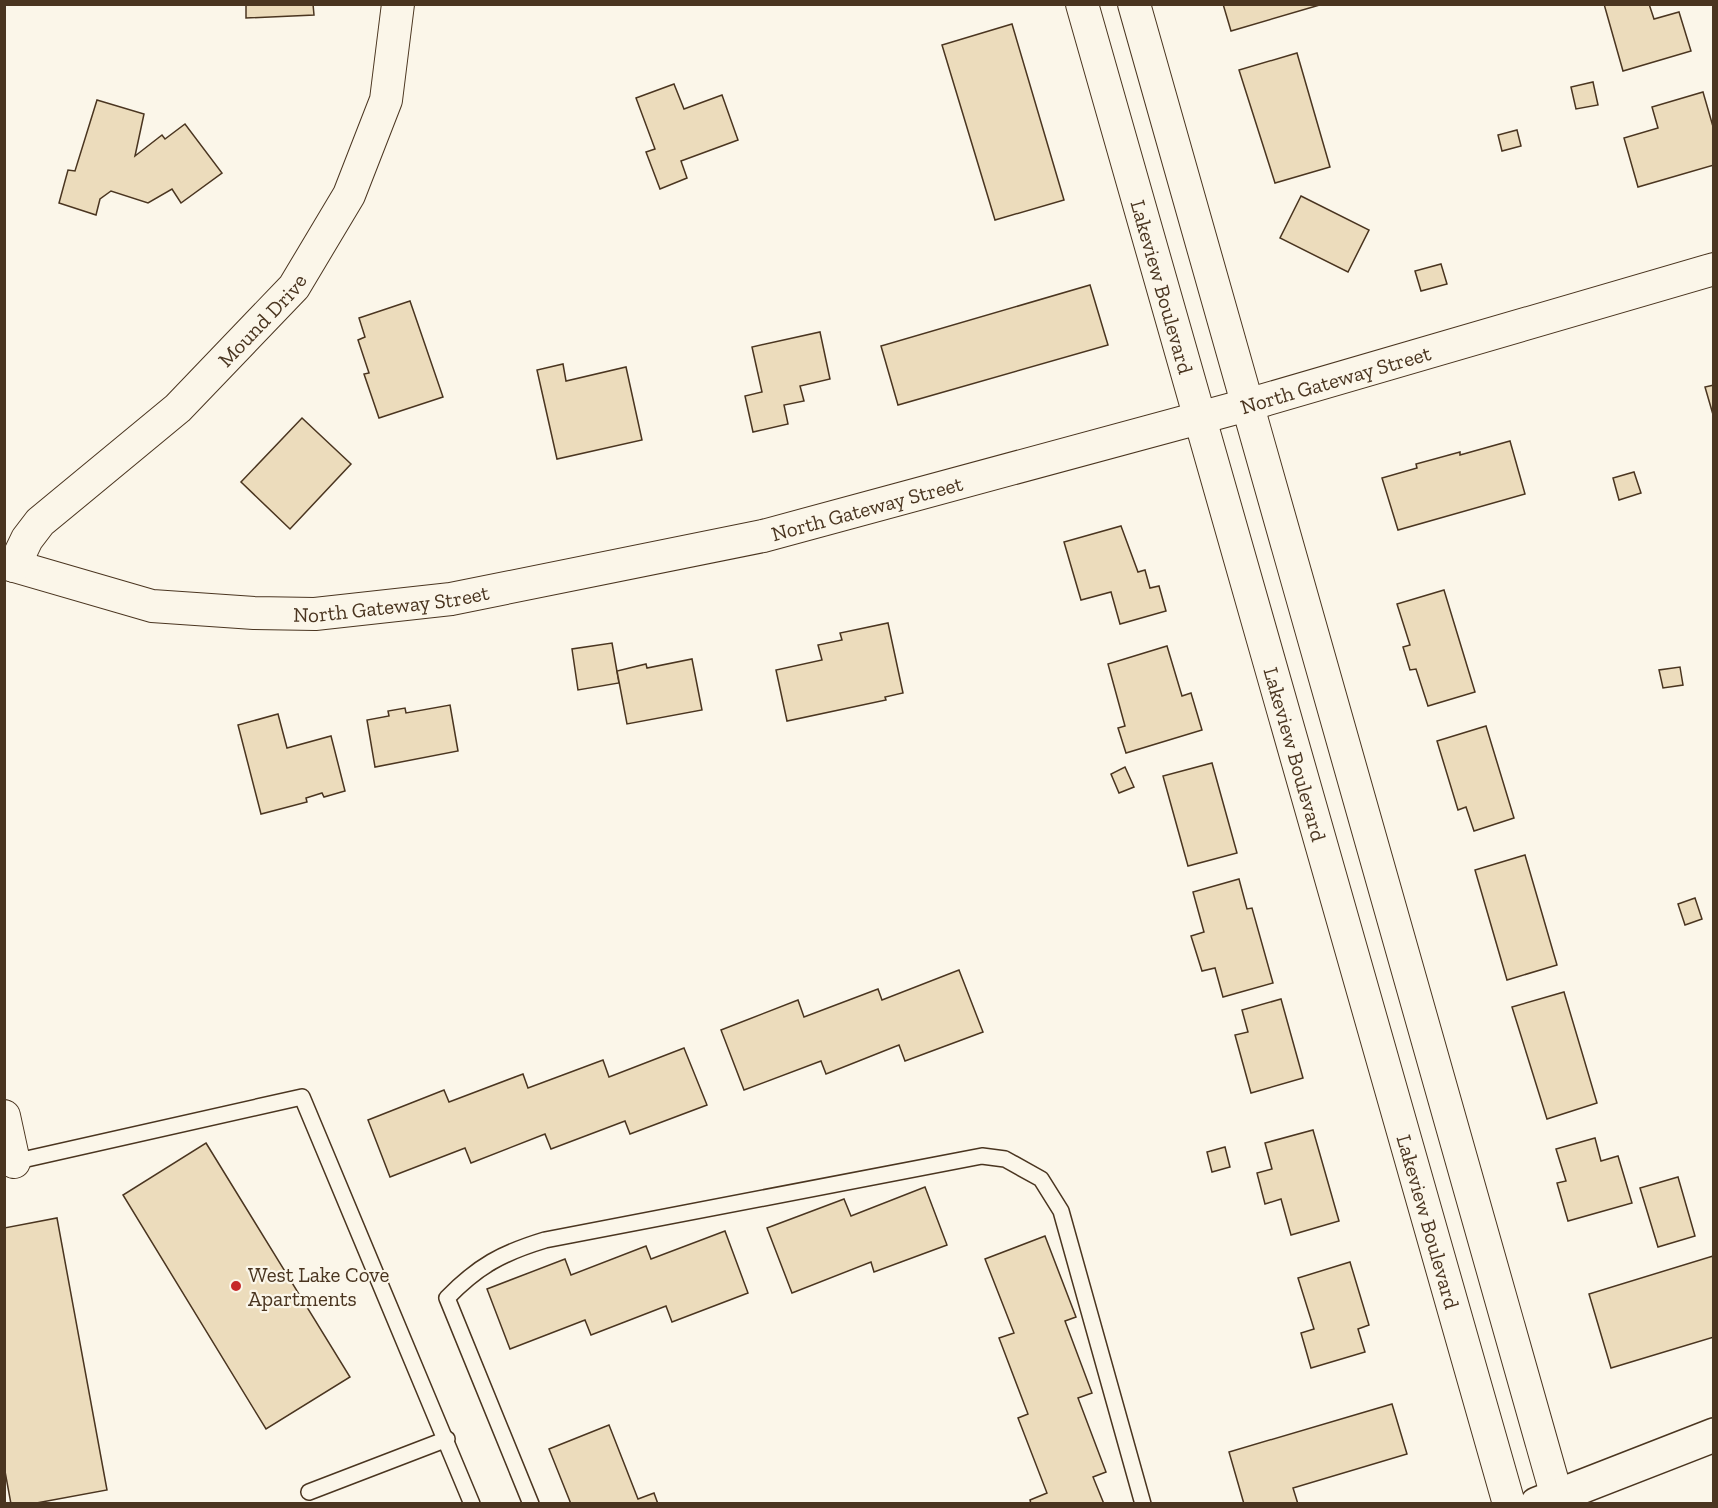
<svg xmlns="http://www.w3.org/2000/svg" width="1718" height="1508" font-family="'Zilla Slab',serif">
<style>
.building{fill:#ecdcbc;stroke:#4a3520;stroke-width:1.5}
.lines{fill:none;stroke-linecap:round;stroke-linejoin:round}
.service-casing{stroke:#4a3520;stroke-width:18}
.minor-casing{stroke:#4a3520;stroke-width:34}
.secondary-casing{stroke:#4a3520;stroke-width:36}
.service{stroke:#fbf6e9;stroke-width:15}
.minor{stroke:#fbf6e9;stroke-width:32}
.secondary{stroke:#fbf6e9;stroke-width:33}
.poi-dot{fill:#c62828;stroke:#fbf6e9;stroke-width:2}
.labels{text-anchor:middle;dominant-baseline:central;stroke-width:4.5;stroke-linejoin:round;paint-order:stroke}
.street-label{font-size:21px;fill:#4a3520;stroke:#fbf6e9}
.poi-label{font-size:21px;fill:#4a3520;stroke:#fbf6e9;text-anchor:start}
</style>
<rect width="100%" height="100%" fill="#fbf6e9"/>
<g class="building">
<polygon points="246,4 313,4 314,15 246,18"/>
<polygon points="1223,4 1323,4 1231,31"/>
<polygon points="1604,4 1649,4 1654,19 1679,12 1691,51 1623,71"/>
<polygon points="1012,24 1064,200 995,220 942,45"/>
<polygon points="1297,53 1330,167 1275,183 1239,70"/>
<polygon points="1593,82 1598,105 1576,109 1571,87"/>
<polygon points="674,84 684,109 722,95 738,140 681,161 687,178 660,189 646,152 655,149 636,98"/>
<polygon points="1703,92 1714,130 1714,165 1638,187 1624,138 1658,128 1652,107"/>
<polygon points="97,100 144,114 135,156 162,135 165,139 185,124 222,173 181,203 172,189 148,203 111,191 100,199 96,215 59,203 68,170 75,171"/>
<polygon points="1517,130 1521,146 1502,151 1498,135"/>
<polygon points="1301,196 1369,230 1348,272 1280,238"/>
<polygon points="1441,264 1447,284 1421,291 1415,271"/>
<polygon points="1090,285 1108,345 898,405 881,346"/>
<polygon points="410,301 443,397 379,418 364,374 369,373 358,340 365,337 359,318"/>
<polygon points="820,332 830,379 800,386 804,401 784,405 788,424 753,432 745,396 762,392 752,347"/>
<polygon points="563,364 566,381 626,367 642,440 557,459 537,370"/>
<polygon points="1714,385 1714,418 1705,387"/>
<polygon points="302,418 351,464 290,529 241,482"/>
<polygon points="1510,441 1525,494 1398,530 1382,478 1417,468 1416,464 1460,452 1460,455"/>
<polygon points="1634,472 1641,493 1619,500 1613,478"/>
<polygon points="1121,526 1138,572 1145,570 1150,588 1159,586 1166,611 1120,624 1111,592 1081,600 1064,542"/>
<polygon points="1444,590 1475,692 1428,706 1416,669 1410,670 1403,647 1410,645 1397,604"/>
<polygon points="888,623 903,693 885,697 886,700 787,721 776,670 822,660 818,645 842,640 840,633"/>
<polygon points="612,643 619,683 578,690 572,649"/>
<polygon points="1167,646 1182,696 1191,693 1202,730 1126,753 1118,728 1125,726 1108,664"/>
<polygon points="692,659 702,710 627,724 617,671 646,664 647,668"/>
<polygon points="1680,667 1683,685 1663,688 1659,670"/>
<polygon points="450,705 458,751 375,767 367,720 389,716 388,711 405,708 406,713"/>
<polygon points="278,714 287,748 331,736 345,791 324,797 322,793 306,798 307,802 261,814 238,725"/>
<polygon points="1486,726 1514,818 1474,831 1466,807 1458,810 1437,741"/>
<polygon points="1212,763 1237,853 1188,866 1163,776"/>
<polygon points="1125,767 1134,787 1119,793 1111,774"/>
<polygon points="1525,855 1557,965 1507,980 1475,870"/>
<polygon points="1239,879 1247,909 1252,908 1273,983 1223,997 1215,968 1202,971 1191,936 1204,932 1193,892"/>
<polygon points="1695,898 1702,919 1685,925 1678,904"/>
<polygon points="959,970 983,1032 905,1061 899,1045 826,1074 821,1061 744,1090 721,1030 798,1000 804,1017 878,989 882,1000"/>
<polygon points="1564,992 1597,1103 1547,1119 1512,1007"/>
<polygon points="1281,999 1303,1078 1251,1093 1235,1035 1248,1032 1242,1010"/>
<polygon points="684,1048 707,1105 630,1134 625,1121 551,1149 545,1134 471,1163 465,1148 390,1177 368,1120 444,1090 449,1102 523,1074 528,1088 603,1060 609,1077"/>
<polygon points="1313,1130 1339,1221 1291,1235 1281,1199 1265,1204 1257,1173 1272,1169 1265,1143"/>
<polygon points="1595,1138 1601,1161 1618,1156 1632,1203 1568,1221 1557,1183 1566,1181 1556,1149"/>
<polygon points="206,1143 350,1377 266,1429 123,1195"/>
<polygon points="1225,1147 1230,1167 1212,1172 1207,1152"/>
<polygon points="1678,1177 1695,1236 1658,1247 1640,1188"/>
<polygon points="925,1187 947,1245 874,1272 871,1262 792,1293 767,1228 844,1199 851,1216"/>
<polygon points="57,1218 107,1490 31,1504 11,1504 4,1466 4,1228"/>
<polygon points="725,1231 748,1293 672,1322 666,1306 591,1335 585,1320 510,1349 487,1289 565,1259 571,1275 646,1246 651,1259"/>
<polygon points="1045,1236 1076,1317 1065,1321 1092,1393 1078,1398 1106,1472 1093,1477 1104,1504 1031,1504 1030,1500 1047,1493 1018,1418 1028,1414 999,1338 1014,1333 985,1259"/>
<polygon points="1713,1256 1714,1337 1611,1368 1589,1294"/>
<polygon points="1350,1262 1369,1325 1358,1329 1365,1352 1311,1368 1301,1333 1314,1329 1298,1278"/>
<polygon points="1392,1404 1407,1454 1293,1488 1298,1504 1244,1504 1229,1452"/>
<polygon points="609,1425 638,1499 654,1493 658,1504 571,1504 549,1449"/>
</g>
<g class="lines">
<g class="service-casing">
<g id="service">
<polyline points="9,1163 302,1097 472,1504"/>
<polyline points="309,1492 447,1439"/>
<path d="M531,1504l-84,-206c31,-32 55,-45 98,-58l437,-84 23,3 36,20 20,32 82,293"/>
</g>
</g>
<g class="minor-casing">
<g id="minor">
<path id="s1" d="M1082,4l427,1500"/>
<polyline points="1134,4 1559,1504"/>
<path id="s2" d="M4,563l148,43 102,7 61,1 136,-15 312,-63 484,-131 467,-136"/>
<path id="s3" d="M14,566l13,-27 13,-17 138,-114 116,-121 55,-92 37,-95 12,-96"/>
<polyline points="4,1116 14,1162"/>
</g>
</g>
<g class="secondary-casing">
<polyline id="secondary" points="1537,1504 1714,1435"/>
</g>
<use href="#service" class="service"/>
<use href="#minor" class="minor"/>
<use href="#secondary" class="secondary"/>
</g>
<circle class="poi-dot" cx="236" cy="1286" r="6"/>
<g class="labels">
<g class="street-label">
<text stroke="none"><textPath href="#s1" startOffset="294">Lakeview Boulevard</textPath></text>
<text stroke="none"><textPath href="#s3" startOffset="352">Mound Drive</textPath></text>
<text stroke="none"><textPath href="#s2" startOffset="1366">North Gateway Street</textPath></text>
<text stroke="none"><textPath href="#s2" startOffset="880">North Gateway Street</textPath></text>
<text stroke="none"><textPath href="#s2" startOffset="394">North Gateway Street</textPath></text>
<text stroke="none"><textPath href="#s1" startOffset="780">Lakeview Boulevard</textPath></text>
<text stroke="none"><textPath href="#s1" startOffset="1266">Lakeview Boulevard</textPath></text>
</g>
<g class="poi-label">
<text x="248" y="1274">West Lake Cove<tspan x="248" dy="24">Apartments</tspan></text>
</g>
</g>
<rect width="1718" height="1508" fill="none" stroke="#4a3520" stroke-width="12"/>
</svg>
